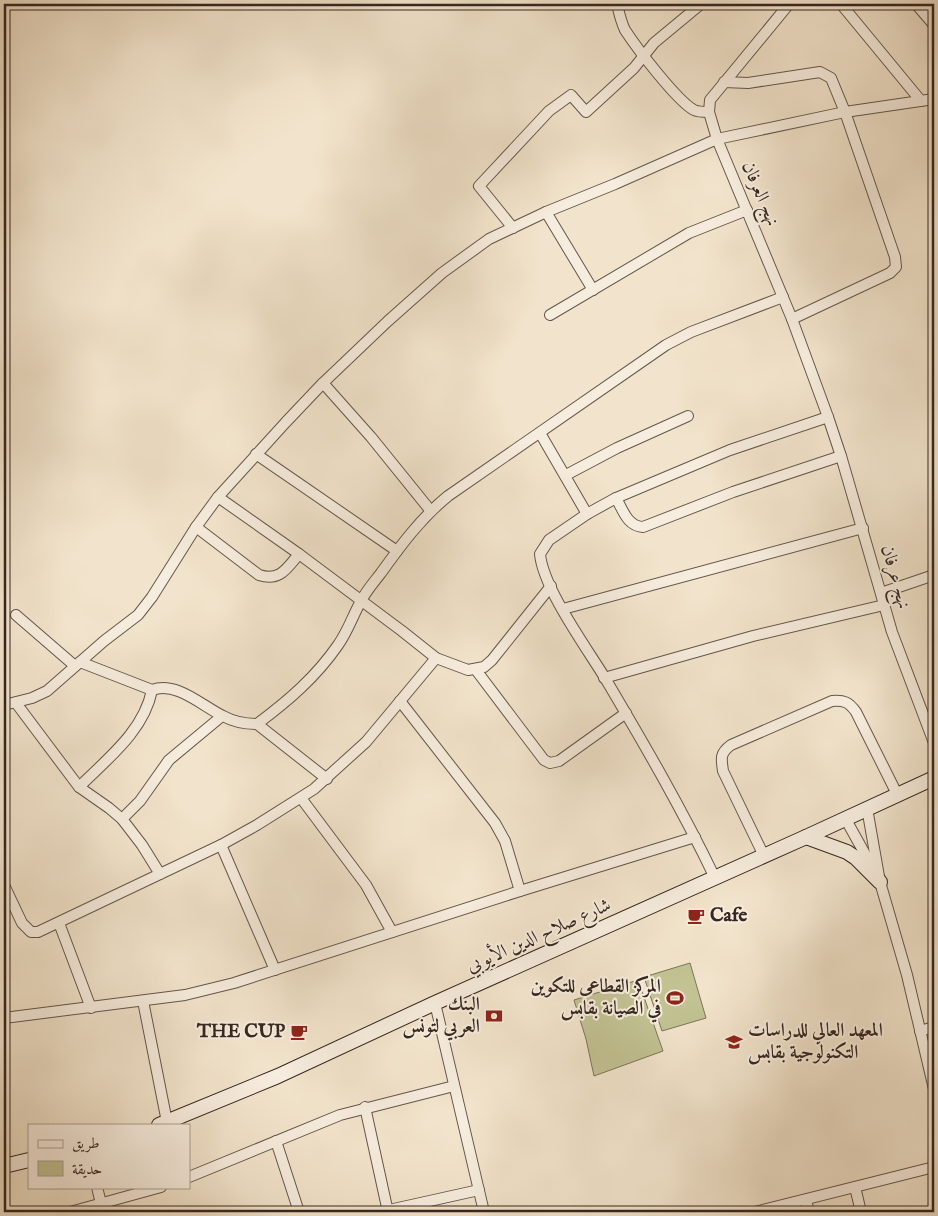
<svg xmlns="http://www.w3.org/2000/svg" width="938" height="1216" font-family="'IM FELL English',Amiri,serif">
<style>
.green{fill:#c2c293;stroke:#7c745a}
.lines{fill:none;stroke-linecap:round;stroke-linejoin:round}
.street-casing{stroke:#65564b;stroke-width:12}
.secondary-casing{stroke:#362720;stroke-width:16}
.street{stroke:#f7edde;stroke-width:10}
.secondary{stroke:#f7edde;stroke-width:14}
.labels{text-anchor:middle;dominant-baseline:central;stroke-width:4;stroke-linejoin:round;paint-order:stroke}
.street-label{font-size:19px;fill:#362720;stroke:#f7edde}
.poi-label{font-size:19px;font-weight:bold;fill:#362720;stroke:#f7edde;text-anchor:end}
</style>
<rect width="100%" height="100%" fill="#f2e4cc"/>
<filter id="stains"><feTurbulence type="fractalNoise" baseFrequency=".004" numOctaves="4"/><feColorMatrix values="0 0 0 0 .2 0 0 0 0 .09 0 0 0 0 .02 0 0 0 .5 -.17"/></filter>
<radialGradient id="worn" r=".72"><stop offset=".6" stop-color="#630" stop-opacity="0"/><stop offset="1" stop-color="#630" stop-opacity=".3"/></radialGradient>
<g class="green">
<polygon points="690,963 706,1018 662,1031 644,977"/>
<polygon points="638,980 663,1051 594,1076 586,1039 574,1000"/>
</g>
<g class="lines">
<g class="street-casing">
<g id="street">
<path d="M617,4c2,9 4,18 8,26 11,17 52,71 69,80 4,2 10,2 15,2"/>
<polyline points="789,4 710,100 709,112 717,139 792,319 828,417 841,456 892,632 934,743"/>
<polyline points="841,4 921,101"/>
<polyline points="916,4 934,25"/>
<polyline points="724,82 748,83 820,72 831,78 845,112 895,257 896,267 890,273 792,319"/>
<polyline points="546,212 593,290"/>
<polyline points="513,228 479,186 549,111 571,95 586,112 634,68 654,43 701,4"/>
<polyline points="550,315 689,233 747,210"/>
<polyline points="323,383 371,437 430,510"/>
<polyline points="540,433 587,514"/>
<polyline points="256,454 397,551"/>
<polyline points="566,475 617,448 688,416"/>
<polyline points="218,497 299,554 402,631 436,658 468,670 484,667 492,660 551,586"/>
<path d="M616,498c7,12 11,28 27,29l90,-35 108,-36"/>
<path d="M196,527l63,48c21,7 28,-7 40,-21"/>
<polyline points="881,593 934,575"/>
<polyline points="563,609 863,528"/>
<polyline points="16,615 75,666"/>
<path d="M80,662l72,28c25,-9 50,16 71,26 11,6 22,8 34,8l70,55"/>
<polyline points="476,670 544,760 550,763 559,761 626,713"/>
<polyline points="604,678 753,636 884,605"/>
<polyline points="400,701 495,823 505,841 520,891"/>
<polyline points="16,703 79,787 109,808 122,819 142,845 160,874"/>
<polyline points="4,705 32,698 47,691 104,641 138,615 152,597 196,527 218,497 286,422 323,383 388,321 442,273 489,239 546,212 615,184 717,139 845,112 934,99"/>
<path d="M257,724c31,-23 59,-47 81,-79 10,-14 15,-30 23,-44 5,-10 13,-19 20,-28 20,-28 40,-55 67,-77l218,-151 25,-13 92,-35"/>
<path d="M79,787c28,-28 65,-56 73,-97"/>
<polyline points="301,798 366,885 392,932"/>
<polyline points="867,808 880,882 907,975 934,1089"/>
<polyline points="845,818 875,872"/>
<polyline points="122,819 140,801 169,760 222,716"/>
<polyline points="221,845 275,970"/>
<path d="M764,856l-41,-85c-2,-13 -3,-18 8,-26l101,-44c12,-1 17,1 24,11l41,82"/>
<path d="M715,878c-33,-69 -71,-134 -110,-200 -19,-31 -62,-90 -65,-124l9,-14 38,-26 29,-16 114,-48 98,-33"/>
<polyline points="4,885 22,923 31,932 38,932 221,845 257,825 314,789 366,742 436,658"/>
<polyline points="59,923 91,1008"/>
<polyline points="143,1001 167,1122"/>
<polyline points="435,1003 484,1212"/>
<polyline points="4,1018 185,995 234,983 520,891 695,837"/>
<polyline points="920,1031 934,1027"/>
<polyline points="365,1107 388,1212"/>
<polyline points="276,1141 299,1212"/>
<polyline points="189,1177 340,1115 454,1086"/>
<polyline points="97,1187 103,1212"/>
<polyline points="855,1187 861,1212"/>
<polyline points="806,1200 809,1212"/>
<polyline points="70,1212 161,1187"/>
<polyline points="380,1212 479,1190"/>
<polyline points="755,1212 934,1167"/>
</g>
</g>
<g class="secondary-casing">
<g id="secondary">
<polyline points="806,837 847,852 856,858 880,882"/>
<polyline points="159,1125 278,1076 435,1003 806,837 934,778"/>
<polyline points="4,1166 29,1160"/>
</g>
</g>
<use href="#street" class="street"/>
<use href="#secondary" class="secondary"/>
</g>
<defs>
<g id="cafe-bare" transform="scale(1.35)"><path d="M-5.5-4.5H6V0H3Q3 3.5 0 3.5H-2.5Q-5.5 3.5-5.5 0ZM3-3.2v2h1.7v-2ZM-6 4.5H4V6H-6Z" fill="#8f2418" stroke="#f7edde" stroke-width="2.5" paint-order="stroke"/></g>
<g id="stadium-bare" transform="scale(1.35)"><path d="M0-5a6.5 5 0 1 0 0 10a6.5 5 0 1 0 0-10ZM-3.5-1.8h7v3.6h-7Z" fill="#8f2418" stroke="#f7edde" stroke-width="2.5" paint-order="stroke"/></g>
<g id="bank-bare" transform="scale(1.35)"><path d="M-6-4H6V4H-6ZM0-2.3a2.3 2.3 0 1 0 0 4.6a2.3 2.3 0 1 0 0-4.6Z" fill="#8f2418" stroke="#f7edde" stroke-width="2.5" paint-order="stroke"/></g>
<g id="university-bare" transform="scale(1.35)"><path d="M0-5L7-2L0 1L-7-2ZM-4 1L0 2.5L4 1V4Q0 6-4 4Z" fill="#8f2418" stroke="#f7edde" stroke-width="2.5" paint-order="stroke"/></g>
</defs>
<g fill-rule="evenodd">
<use href="#cafe-bare" x="696" y="916"/>
<use href="#stadium-bare" x="675" y="998"/>
<use href="#bank-bare" x="494" y="1016"/>
<use href="#cafe-bare" x="299" y="1032"/>
<use href="#university-bare" x="734" y="1042"/>
</g>
<g class="labels">
<g class="street-label">
<text transform="translate(760 194) rotate(67)">نهج العرفان</text>
<text transform="translate(895 577) rotate(74)">نهج عرفان</text>
<text transform="translate(539 936) rotate(-24)">شارع صلاح الدين الأيوبي</text>
</g>
<g class="poi-label">
<text x="710" y="916" text-anchor="start">Cafe</text>
<text x="661" y="987">المركز القطاعى للتكوين<tspan x="661" dy="22">في الصيانة بقابس</tspan></text>
<text x="480" y="1005">البنك<tspan x="480" dy="22">العربي لتونس</tspan></text>
<text x="748" y="1031" text-anchor="start">المعهد العالي للدراسات<tspan x="748" dy="22">التكنولوجية بقابس</tspan></text>
<text x="285" y="1032">THE CUP</text>
</g>
</g>
<rect width="938" height="1216" fill="none" stroke="#f2e4cc" stroke-width="20"/>
<rect x="5" y="5" width="928" height="1206" fill="none" stroke="#362720" stroke-width="2.5"/>
<rect x="10" y="10" width="918" height="1196" fill="none" stroke="#362720"/>
<rect x="28" y="1124" width="162" height="65" fill="#f7edde" stroke="#aa9e92"/>
<rect x="38" y="1140" width="25" height="8" fill="#f7edde" stroke="#aa9e92"/>
<text x="72" y="1148" font-size="15" fill="#362720">طريق</text>
<rect x="38" y="1161" width="25" height="15" fill="#c2c293" stroke="#aa9e92"/>
<text x="72" y="1174" font-size="15" fill="#362720">حديقة</text>
<rect width="100%" height="100%" filter="url(#stains)"/>
<rect width="100%" height="100%" fill="url(#worn)"/>
</svg>
